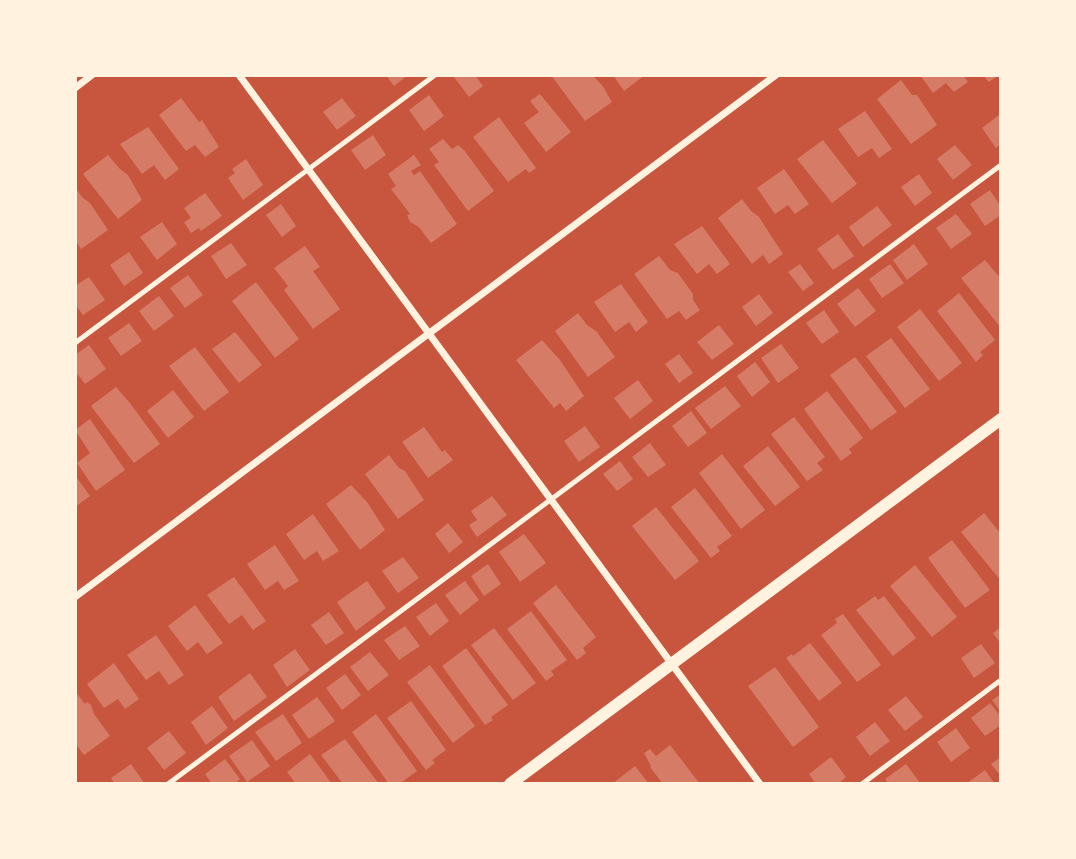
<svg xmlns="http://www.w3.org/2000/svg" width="1076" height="859" font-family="Poppins,sans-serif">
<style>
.building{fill:#d67c66}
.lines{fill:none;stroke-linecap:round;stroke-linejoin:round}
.service{stroke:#fff3e0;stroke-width:5}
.minor{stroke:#fff3e0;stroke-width:7}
.tertiary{stroke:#fff3e0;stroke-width:12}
</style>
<rect width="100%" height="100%" fill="#c8553d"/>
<g class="building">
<polygon points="386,75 408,75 394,86"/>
<polygon points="457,75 475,75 483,86 469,97 454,77"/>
<polygon points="551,75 592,75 602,85 612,102 585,121"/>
<polygon points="613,75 645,75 624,91"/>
<polygon points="920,75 963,75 968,82 954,92 946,83 933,93"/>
<polygon points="983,75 999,75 989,82"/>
<polygon points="901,80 912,95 917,95 937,125 911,144 877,99"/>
<polygon points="540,94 571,132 546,152 524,123 539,112 530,101"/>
<polygon points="429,95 444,116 424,131 409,110"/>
<polygon points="181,98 199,122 202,120 219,147 205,157 195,145 186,151 159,115"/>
<polygon points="342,98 356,116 337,130 323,112"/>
<polygon points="865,111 892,149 879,158 872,148 858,157 838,129"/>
<polygon points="999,115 1001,118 1001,144 996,148 982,128"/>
<polygon points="499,117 536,168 529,173 526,169 508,182 473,137"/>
<polygon points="148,127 179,169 165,180 154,165 142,174 120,144"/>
<polygon points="373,135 386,155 365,170 351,150"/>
<polygon points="443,139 452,149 458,145 464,150 494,191 468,211 434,165 439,162 429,149"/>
<polygon points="823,140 857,184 832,203 797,159"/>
<polygon points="955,145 972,165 953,180 937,159"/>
<polygon points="108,155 120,169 128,175 142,200 118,219 83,174"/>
<polygon points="414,155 421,165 411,171 414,175 420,171 457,224 431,243 419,227 410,222 407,215 410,214 391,189 396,186 388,174"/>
<polygon points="246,159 263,185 243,200 228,178 235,173 232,169"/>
<polygon points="784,169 809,204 795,214 788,205 775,214 757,188"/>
<polygon points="919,174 932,193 915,206 901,187"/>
<polygon points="75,188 83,198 90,203 108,230 81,249 75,240"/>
<polygon points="990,190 1001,207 1001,215 985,226 970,204"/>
<polygon points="205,193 222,216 201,231 199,228 191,233 184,222 191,218 184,208"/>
<polygon points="742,199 751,211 759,217 783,254 769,264 763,255 752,264 718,218"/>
<polygon points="281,204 296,226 282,237 266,215"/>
<polygon points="877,206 892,225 863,247 849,227"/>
<polygon points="956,214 972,234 951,249 936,228"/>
<polygon points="162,222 177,244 157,260 140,237"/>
<polygon points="702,226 730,264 717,274 709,264 697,274 674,244"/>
<polygon points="838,234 854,256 833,270 817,249"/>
<polygon points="231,243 247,265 226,279 211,256"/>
<polygon points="914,244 928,264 907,280 893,260"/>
<polygon points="305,246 320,267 313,271 340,309 313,329 284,290 288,286 274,268"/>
<polygon points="129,252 143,273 124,286 110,265"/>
<polygon points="659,256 670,270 678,273 693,294 693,300 700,310 686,320 679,311 667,319 634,274"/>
<polygon points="985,260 1001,279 1001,328 961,278"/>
<polygon points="800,264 814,283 803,291 788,272"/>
<polygon points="890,264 904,283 882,298 869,279"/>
<polygon points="188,275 203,295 185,308 170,288"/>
<polygon points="89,277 105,300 83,315 75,304 75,286"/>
<polygon points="256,282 299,339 275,358 232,301"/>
<polygon points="621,284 648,322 636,332 629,322 615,332 594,302"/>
<polygon points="858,288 876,311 855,327 837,304"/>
<polygon points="959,293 995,340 980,352 983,355 976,362 937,311"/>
<polygon points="759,294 773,313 756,326 742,307"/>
<polygon points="159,296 174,316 154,331 139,311"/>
<polygon points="920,309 962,363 939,381 897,327"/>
<polygon points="824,310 839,332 822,344 806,323"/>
<polygon points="578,313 587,325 596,331 615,357 588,377 555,331"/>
<polygon points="129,323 142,341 121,356 108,338"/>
<polygon points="719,325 734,344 712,360 697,342"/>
<polygon points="235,332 262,365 239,383 212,349"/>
<polygon points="891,338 930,389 905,408 866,356"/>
<polygon points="542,340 560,360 584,396 566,411 560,403 554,408 516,360"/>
<polygon points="781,344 799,368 778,383 761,358"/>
<polygon points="89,345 106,369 85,384 75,371 75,355"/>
<polygon points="195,347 229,392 204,411 169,366"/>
<polygon points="679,354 693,373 679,383 665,364"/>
<polygon points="855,357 897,412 871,430 830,375"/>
<polygon points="755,362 770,382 752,397 737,376"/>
<polygon points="638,380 653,401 630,419 614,398"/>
<polygon points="725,386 741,406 711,429 695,408"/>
<polygon points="116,387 130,403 160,444 134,463 91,406"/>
<polygon points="173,390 194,417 168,438 147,411"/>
<polygon points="827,391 863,438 849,449 852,453 841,461 804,409"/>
<polygon points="691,411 707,433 688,447 672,426"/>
<polygon points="794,417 825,457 817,463 823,470 807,481 771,434"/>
<polygon points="90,419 125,470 96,491 77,463 90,453 75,430"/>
<polygon points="585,426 600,447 579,462 564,441"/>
<polygon points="424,427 442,452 445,450 453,460 428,478 402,442"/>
<polygon points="650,443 666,465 648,477 632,457"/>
<polygon points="768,446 800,487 775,506 743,466"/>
<polygon points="722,454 765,510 741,529 699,473"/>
<polygon points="389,455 399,468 405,471 424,500 398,519 365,474"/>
<polygon points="620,461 633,479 617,491 603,474"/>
<polygon points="75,475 90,496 75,507"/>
<polygon points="351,485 367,502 385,530 360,550 326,504"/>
<polygon points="695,488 732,536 717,547 720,551 711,558 671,507"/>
<polygon points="492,496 507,515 477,537 469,525 477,520 471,511"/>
<polygon points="656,507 699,561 675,580 632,526"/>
<polygon points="984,513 1001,534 1001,581 961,532"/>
<polygon points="313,514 339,551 323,561 317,551 304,560 286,534"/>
<polygon points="448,523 463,542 449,553 435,534"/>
<polygon points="524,534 546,563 520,582 499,552"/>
<polygon points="952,540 990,590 965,608 928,558"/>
<polygon points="275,545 299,581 284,590 278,581 265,590 247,564"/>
<polygon points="403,557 419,578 398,593 382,571"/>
<polygon points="488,564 501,584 484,596 471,576"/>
<polygon points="915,565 957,617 932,637 890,586"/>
<polygon points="234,577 266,621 253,630 242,615 229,624 207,595"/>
<polygon points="367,581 386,608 356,631 337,602"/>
<polygon points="465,581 479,600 460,615 445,595"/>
<polygon points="556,585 596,637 583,648 586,653 577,660 533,603"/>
<polygon points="875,596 878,600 884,596 916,638 893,656 856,610"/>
<polygon points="436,603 449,621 430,636 416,617"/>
<polygon points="195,605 223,643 207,654 198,642 187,651 168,626"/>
<polygon points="531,611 567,660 551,671 554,675 546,681 507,629"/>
<polygon points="329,612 344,633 326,645 311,625"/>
<polygon points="843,614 881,665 857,682 821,635 837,623 835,619"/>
<polygon points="405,626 420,646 399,660 384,640"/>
<polygon points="1001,627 1001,644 993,633"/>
<polygon points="494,628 536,683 513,700 471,645"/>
<polygon points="156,635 184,675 169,685 159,671 146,680 127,655"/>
<polygon points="810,643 842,683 819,701 786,658 792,654 793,656"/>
<polygon points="981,644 995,663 974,678 961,658"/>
<polygon points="466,648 508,705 491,717 493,720 485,725 442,666"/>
<polygon points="295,649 310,670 287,687 273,665"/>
<polygon points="370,652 389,675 368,691 350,667"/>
<polygon points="114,663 139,699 125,709 118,699 104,708 87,684"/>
<polygon points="430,665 475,726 453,743 407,682"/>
<polygon points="775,667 819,727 793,747 748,686"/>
<polygon points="250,673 267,697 234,721 218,697"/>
<polygon points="345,674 361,695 342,710 326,688"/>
<polygon points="75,691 85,704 87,702 91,705 94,714 110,736 84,755 75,743"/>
<polygon points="1001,694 1001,712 992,700"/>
<polygon points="906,696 923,717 905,731 888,710"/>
<polygon points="317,697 335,721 309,739 292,715"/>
<polygon points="411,701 446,750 432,760 435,763 426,770 387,718"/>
<polygon points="990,703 1001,717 1001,725 985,736 971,718"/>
<polygon points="212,706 228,728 206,745 191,722"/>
<polygon points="283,714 302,743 276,761 255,732"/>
<polygon points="376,714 417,771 399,784 389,784 352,732"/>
<polygon points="875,722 890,741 870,756 856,737"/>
<polygon points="956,728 970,748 951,762 937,742"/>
<polygon points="169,731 186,753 164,770 147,748"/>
<polygon points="345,739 379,784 343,784 321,755"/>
<polygon points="252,740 270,766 247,782 229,756"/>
<polygon points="670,745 700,784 663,784 650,767 651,766 644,753 650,749 656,756"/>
<polygon points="310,754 332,784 296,784 287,772"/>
<polygon points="831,757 846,777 838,784 816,784 809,774"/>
<polygon points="1001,757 1001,776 991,764"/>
<polygon points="225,759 240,779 234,784 212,784 205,774"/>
<polygon points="131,764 145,784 115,784 111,778"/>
<polygon points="906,764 921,784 889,784 885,779"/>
<polygon points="635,766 649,784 612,784"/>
<polygon points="985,770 995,784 966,784"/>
</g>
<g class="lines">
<g class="service">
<polyline points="75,343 435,75"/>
<polyline points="168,784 1001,165"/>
<polyline points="862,784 1001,680"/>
</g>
<g class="minor">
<polyline points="239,75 760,784"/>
<polyline points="75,88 92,75"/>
<polyline points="75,597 776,75"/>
</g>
<polyline class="tertiary" points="510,784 1001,419"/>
</g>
<rect width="1076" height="859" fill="none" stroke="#fff3e0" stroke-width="154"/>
</svg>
